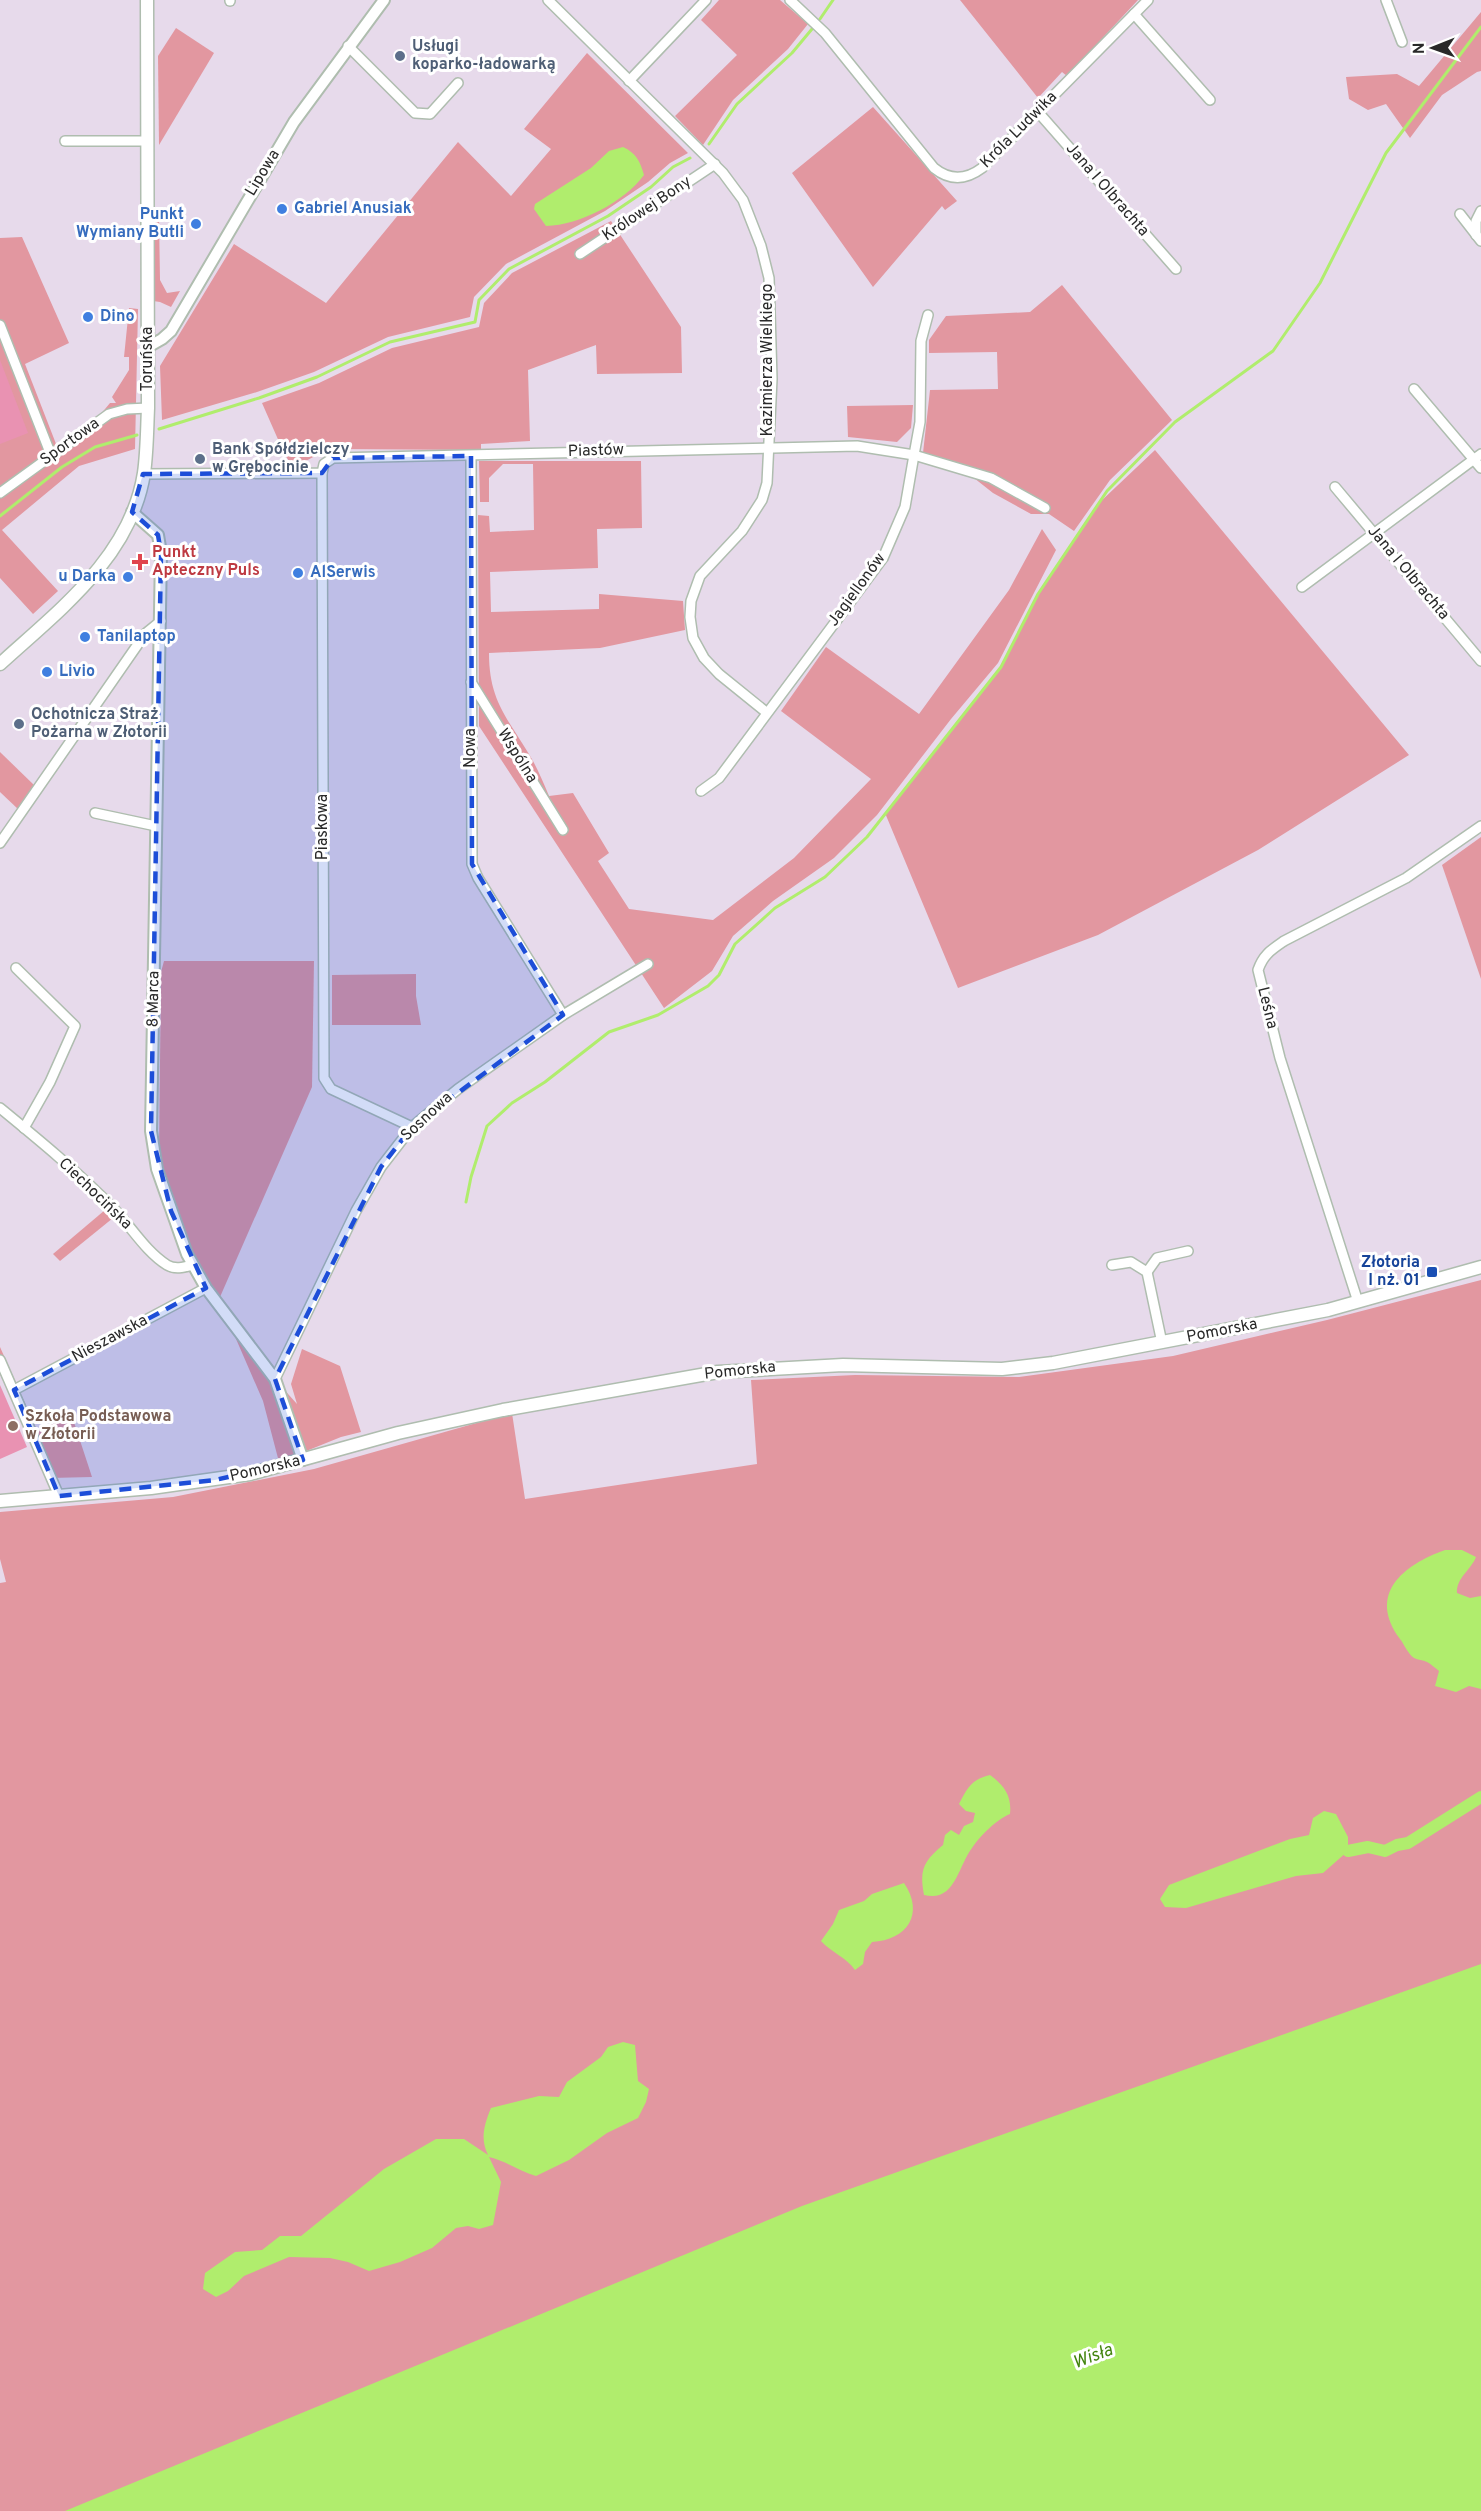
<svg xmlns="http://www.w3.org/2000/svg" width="1481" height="2511" font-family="Overpass,sans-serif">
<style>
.green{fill:#e297a0}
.pitch{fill:#e992b2}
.water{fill:#b0ed6d}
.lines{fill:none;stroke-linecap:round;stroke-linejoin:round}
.stream{stroke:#b0ed6d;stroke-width:3}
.canal{stroke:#b0ed6d;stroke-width:12}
.minor-casing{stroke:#afbdaf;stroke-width:12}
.tertiary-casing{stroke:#afbdaf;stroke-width:14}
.secondary-casing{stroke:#afbdaf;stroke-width:15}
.minor{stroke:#fff;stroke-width:9}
.tertiary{stroke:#fff;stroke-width:10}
.secondary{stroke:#fff;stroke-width:12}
.marked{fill:#1d4ed8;fill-opacity:0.2;stroke:#1d4ed8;stroke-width:4.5;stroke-dasharray:12 8;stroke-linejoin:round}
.service-dot{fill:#5c6f8a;stroke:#fff;stroke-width:2}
.shop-dot{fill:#3f7fe0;stroke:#fff;stroke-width:2}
.health-dot{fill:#e0444e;stroke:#fff;stroke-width:2}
.transit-dot{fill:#1a4fb4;stroke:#fff;stroke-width:2}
.education-dot{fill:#8d6e63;stroke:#fff;stroke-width:2}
.labels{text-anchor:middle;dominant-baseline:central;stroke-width:6;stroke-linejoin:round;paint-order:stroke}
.service-label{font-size:16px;font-weight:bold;fill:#4e5e75;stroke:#fff;text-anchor:start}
.street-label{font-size:16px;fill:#292929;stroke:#fff}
.shop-label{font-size:16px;font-weight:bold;fill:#366cbe;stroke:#fff;text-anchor:start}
.health-label{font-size:16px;font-weight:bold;fill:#be3a42;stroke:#fff;text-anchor:start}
.transit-label{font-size:16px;font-weight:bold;fill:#164399;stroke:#fff;text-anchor:end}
.education-label{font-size:16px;font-weight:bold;fill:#785e54;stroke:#fff;text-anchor:start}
.water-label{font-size:18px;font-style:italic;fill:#42840e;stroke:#fff}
</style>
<rect width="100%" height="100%" fill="#e7daeb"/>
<g class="green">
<polygon points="719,0 780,0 808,24 788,49 733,100 703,145 675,116 737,55 701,20"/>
<polygon points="960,0 1138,0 1067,76 1062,72 1038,98"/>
<polygon points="1481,12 1481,71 1477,72 1442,95 1410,138 1386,104 1368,110 1349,99 1346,77 1397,74 1419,86"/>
<polygon points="176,28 214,53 159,145 158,56"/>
<polygon points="587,53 688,153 670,163 648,182 605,211 506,264 474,297 470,317 388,337 314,372 257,392 162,420 160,366 234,244 326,303 458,142 511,196 551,149 524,129"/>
<polygon points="873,107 957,201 945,210 942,206 873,287 792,173"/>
<polygon points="153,214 159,218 160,280 167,293 180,291 171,307 160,302 153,301"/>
<polygon points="611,221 681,327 682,373 597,374 596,345 528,370 530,441 481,444 481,450 335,449 315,456 293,468 284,453 262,403 319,383 392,348 479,327 484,303 512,273"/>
<polygon points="22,237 69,343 25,364 58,449 100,415 110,403 116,403 112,397 129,370 129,357 124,357 129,308 138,309 135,449 79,466 2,530 58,591 33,614 0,578 0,238"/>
<polygon points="1062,285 1172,420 1110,480 1074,531 1049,514 1031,514 993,493 974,478 975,468 923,453 930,390 998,389 997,352 929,353 929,340 946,316 1030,312"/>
<polygon points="913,405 911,428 897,442 848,437 847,406"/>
<polygon points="1155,450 1409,755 1258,850 1098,935 958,988 885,813 1001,667 1038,594 1099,503"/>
<path d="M479,461h162l1,67 -45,1 1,39 -108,4 1,40 108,-3v-15l84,7 2,29 -85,18 -111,5c0,51 21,67 44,108 6,11 11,23 16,35l24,-3 36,60 -11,8 31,48 84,11 81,-62 77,-79 -90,-68 45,-64 93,67 90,-124 33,-61 14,21 -58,113 -47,56 -74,96 -43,43 -61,43 -40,35 -21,35 -48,37 -185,-282 -1,-211 11,1 1,16 44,-2 -1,-66h-30l-14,14v24h-9z"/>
<polygon points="0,752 35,786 19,810 0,792"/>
<polygon points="1481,837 1481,979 1442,865"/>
<polygon points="164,961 314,961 312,1087 220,1297 206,1281 188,1250 159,1153 161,972"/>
<polygon points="416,974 416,996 421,1025 332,1025 332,975"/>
<polygon points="105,1210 113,1218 60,1261 53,1254"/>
<polygon points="1481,1280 1481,2251 762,2511 0,2511 0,1583 6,1582 0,1559 0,1512 173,1497 314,1469 512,1413 525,1499 757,1464 751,1380 855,1375 1019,1377 1173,1356 1327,1320"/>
<polygon points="233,1332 297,1404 291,1384 302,1349 340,1366 361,1432 341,1437 279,1462 263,1401"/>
<polygon points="0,1347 37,1430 71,1413 92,1477 50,1478 0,1374"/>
</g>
<g class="pitch">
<polygon points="0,360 28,433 0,444"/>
<polygon points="0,1385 27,1447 0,1459"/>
</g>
<g class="water">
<path d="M623,147c13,6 17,14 21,28 -20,27 -64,50 -98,51l-12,-17 1,-5 56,-36 18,-17z"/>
<path d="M1445,1550h17l14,7c-5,13 -20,21 -19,36l13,5 11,-2v93l-12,-3 -13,6 -21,-6 4,-15c-4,-3 -8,-7 -12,-9 -4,-2 -9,-2 -13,-4 -6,-4 -10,-14 -14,-19 -33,-45 3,-74 45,-89z"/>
<path d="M990,1775c14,10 22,21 20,39 -13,5 -30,22 -38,34 -14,18 -17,55 -48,47 -5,-26 0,-34 19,-50l2,-10 6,-5 8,5 5,-9 9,-4 2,-9 -9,-2 -7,-7c8,-16 13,-25 31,-29z"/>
<polygon points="1324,1811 1336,1814 1348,1837 1348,1851 1323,1873 1296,1876 1186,1908 1165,1907 1160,1899 1169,1885 1290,1839 1309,1835 1313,1818"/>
<path d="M904,1883c21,31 3,57 -32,59l-7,10 -2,12 -8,6c-9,-13 -23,-17 -34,-29l12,-17 6,-14 25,-9 8,-7z"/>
<polygon points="1481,1964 1481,2511 65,2511 802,2206"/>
<path d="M623,2042l12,3 3,36 11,8 -3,13 -8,16 -31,15 -38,27 -33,16c-17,-5 -30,-15 -47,-19l12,25 -8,43 -14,4 -11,-3 -12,2 -24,20 -32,14 -31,9 -21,-9 -18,-4 -41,-1 -45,19 -16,15 -12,6 -13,-8 2,-16 30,-21 27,-2 18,-14h21l83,-67 52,-30h28l24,16c-8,-16 -4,-30 3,-47l48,-12 20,1 8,-15 34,-25 7,-10z"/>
</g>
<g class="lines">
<g class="stream">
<polyline points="820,19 833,0"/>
<polyline points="709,144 737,104 792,53 812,29"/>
<polyline points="159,429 259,398 317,377 390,342 475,322 479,300 509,269 608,216 651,187 673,167 690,158"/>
<polyline points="0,516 62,467 95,447 137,435"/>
<polyline points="466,1202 471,1177 487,1126 512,1103 545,1082 609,1032 658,1015 708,986 719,975 735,944 775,908 825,877 867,837 1001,667 1038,594 1107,491 1175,422 1273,351 1320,283 1386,153 1481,27"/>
</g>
<polyline class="canal" points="1348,1851 1368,1847 1385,1851 1397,1845 1408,1843 1481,1797"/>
<g class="minor-casing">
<g id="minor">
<polyline points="548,0 723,173 743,200 761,246 769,278 772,379 767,483 762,500 742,531 700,576 691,601 690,617 693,638 704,658 719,674 766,712"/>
<path d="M790,0l35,33 109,135c16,13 32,12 48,0l166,-168"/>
<polyline points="1386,0 1402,42"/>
<polyline points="230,1 230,0"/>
<polyline points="1134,14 1210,100"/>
<polyline points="348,46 415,113 430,114 458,83"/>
<polyline points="629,81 706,0"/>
<polyline points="1038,112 1176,269"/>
<polyline points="65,141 146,141"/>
<polyline points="1460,214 1481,241"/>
<polyline points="1476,235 1476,221 1481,211"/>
<polyline points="580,254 715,164"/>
<polyline points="0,325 51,455"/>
<polyline points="1414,389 1481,468"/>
<polyline points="471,456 472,864 478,878 563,1015"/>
<polyline points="322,473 324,1078 331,1089 412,1127"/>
<polyline points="143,474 322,473 324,464 333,458 857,446 914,455 991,478 1045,508"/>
<polyline points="1335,487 1481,661"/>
<polyline points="0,493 109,414 127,409 148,408"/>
<polyline points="1302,587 1481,454"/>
<polyline points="471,682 563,830"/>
<polyline points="701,791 719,778 883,558 905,507 914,455 920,422 921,341 928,315"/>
<polyline points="95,813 156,826"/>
<polyline points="0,843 145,634 161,621"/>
<polyline points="16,968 75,1026 50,1082 24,1128"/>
<path d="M0,1108c39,32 78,64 113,100 18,18 32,43 54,57 8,5 18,2 26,0"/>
<polyline points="1112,1265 1131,1262 1147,1272 1162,1343"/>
<polyline points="1147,1272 1157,1258 1188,1251"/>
<path d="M1358,1302l-78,-244 -22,-88c5,-15 13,-20 26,-29l122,-63 75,-52"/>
<polyline points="0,1360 59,1496"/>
<polyline points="275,1379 356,1211 381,1167 412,1127 458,1089 563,1015 648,964"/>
<polyline points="14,1390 206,1288"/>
</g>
</g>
<g class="tertiary-casing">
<g id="tertiary">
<polyline points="148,347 162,339 171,331 294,122 384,0"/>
<polyline points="132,512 158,535 161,553 151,1131 157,1169 187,1254 206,1288 275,1379 303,1460"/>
</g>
</g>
<g class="secondary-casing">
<g id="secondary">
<path d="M0,664c58,-53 131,-107 144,-191 3,-21 3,-43 4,-65l-1,-408"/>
<polyline points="0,1501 151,1488 250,1474 398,1433 503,1410 718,1372 843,1365 1002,1369 1053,1363 1328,1310 1481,1267"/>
</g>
</g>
<use href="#minor" class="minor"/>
<use href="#tertiary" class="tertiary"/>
<use href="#secondary" class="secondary"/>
</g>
<path class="marked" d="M471,456l1,408 91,151 -151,112 -31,40 -106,212 28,81 -88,20 -156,16 -45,-106 192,-102 -35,-77 -20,-80 10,-578 -3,-18 -26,-23 11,-38 179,-1 11,-15z"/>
<g class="service-dot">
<circle cx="400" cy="56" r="6"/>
<circle cx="200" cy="459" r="6"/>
<circle cx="19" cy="724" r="6"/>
</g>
<g class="shop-dot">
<circle cx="282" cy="209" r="6"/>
<circle cx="196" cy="224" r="6"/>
<circle cx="88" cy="317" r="6"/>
<circle cx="298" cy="573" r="6"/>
<circle cx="128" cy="577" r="6"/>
<circle cx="85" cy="637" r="6"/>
<circle cx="47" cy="672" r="6"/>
</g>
<path class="health-dot" d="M137 553h6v6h6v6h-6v6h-6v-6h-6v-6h6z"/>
<rect class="transit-dot" x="1426" y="1266" width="12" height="12" rx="3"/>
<circle class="education-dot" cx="13" cy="1426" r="6"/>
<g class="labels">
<g class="service-label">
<text x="412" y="47">Usługi<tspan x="412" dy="18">koparko-ładowarką</tspan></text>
<text x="212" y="450">Bank Spółdzielczy<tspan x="212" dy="18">w Grębocinie</tspan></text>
<text x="31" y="715">Ochotnicza Straż<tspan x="31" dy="18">Pożarna w Złotorii</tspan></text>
</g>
<g class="street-label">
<text transform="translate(1019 130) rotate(-45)">Króla Ludwika</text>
<text transform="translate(263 173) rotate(-59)">Lipowa</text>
<text transform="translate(1107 190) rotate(49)">Jana I Olbrachta</text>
<text transform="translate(647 209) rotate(-34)">Królowej Bony</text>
<text transform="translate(148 359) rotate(-90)">Toruńska</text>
<text transform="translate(768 360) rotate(-90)">Kazimierza Wielkiego</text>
<text transform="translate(70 442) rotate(-36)">Sportowa</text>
<text transform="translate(596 451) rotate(-2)">Piastów</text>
<text transform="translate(1408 573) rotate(50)">Jana I Olbrachta</text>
<text transform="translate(857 590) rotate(-54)">Jagiellonów</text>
<text transform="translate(471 748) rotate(-90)">Nowa</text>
<text transform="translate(517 756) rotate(58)">Wspólna</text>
<text transform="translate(323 827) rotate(-90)">Piaskowa</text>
<text transform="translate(154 999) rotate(-89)">8 Marca</text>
<text transform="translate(1267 1008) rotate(76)">Leśna</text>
<text transform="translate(427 1117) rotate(-43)">Sosnowa</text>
<text transform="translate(95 1194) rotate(44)">Ciechocińska</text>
<text transform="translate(1222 1331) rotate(-11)">Pomorska</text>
<text transform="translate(110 1339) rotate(-28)">Nieszawska</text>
<text transform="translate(740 1371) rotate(-6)">Pomorska</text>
<text transform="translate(265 1469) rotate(-13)">Pomorska</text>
</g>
<g class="shop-label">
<text x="294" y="209">Gabriel Anusiak</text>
<text x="184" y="215" text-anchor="end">Punkt<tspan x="184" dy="18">Wymiany Butli</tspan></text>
<text x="100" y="317">Dino</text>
<text x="310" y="573">AlSerwis</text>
<text x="116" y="577" text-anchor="end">u Darka</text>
<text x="97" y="637">Tanilaptop</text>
<text x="59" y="672">Livio</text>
</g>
<g class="health-label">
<text x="152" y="553">Punkt<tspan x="152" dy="18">Apteczny Puls</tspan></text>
</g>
<g class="transit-label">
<text x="1420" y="1263">Złotoria<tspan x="1420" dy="18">I nż. 01</tspan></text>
</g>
<g class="education-label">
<text x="25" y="1417">Szkoła Podstawowa<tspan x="25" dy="18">w Złotorii</tspan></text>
</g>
<g class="water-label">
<text transform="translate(1093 2357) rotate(-21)">Wisła</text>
</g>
</g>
<g transform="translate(1433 48) rotate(269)" stroke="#ffffff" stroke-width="4.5" paint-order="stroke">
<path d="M0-4.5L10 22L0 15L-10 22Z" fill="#292929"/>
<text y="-9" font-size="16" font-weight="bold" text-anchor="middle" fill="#292929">N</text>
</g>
</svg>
